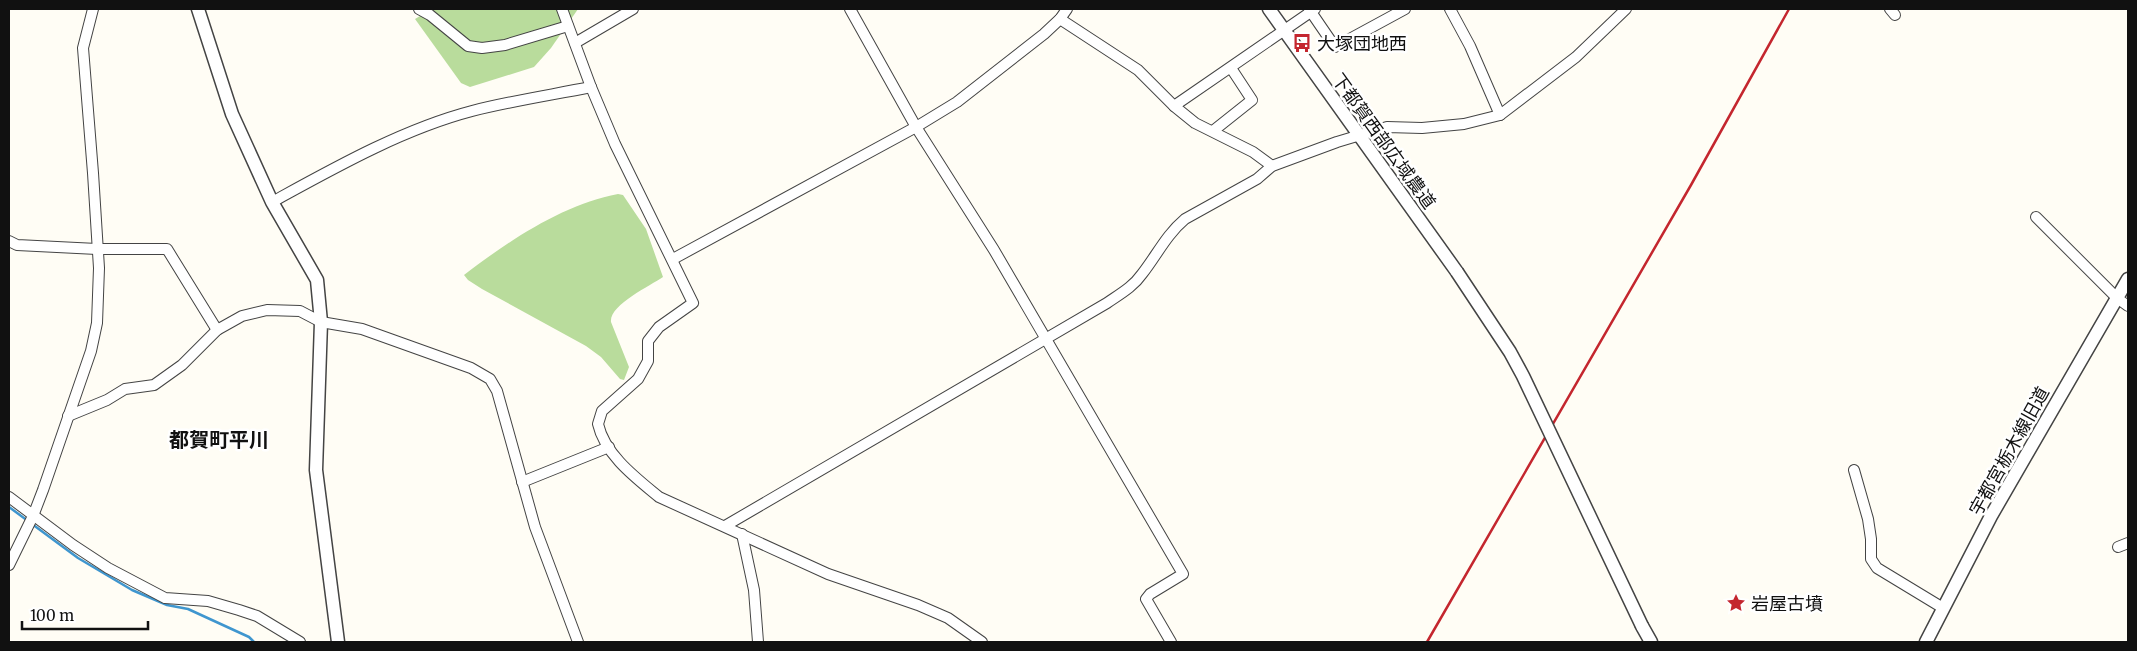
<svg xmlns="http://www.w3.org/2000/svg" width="2137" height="651" font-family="Merriweather,'Noto Sans JP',serif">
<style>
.forest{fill:#b9dc9c}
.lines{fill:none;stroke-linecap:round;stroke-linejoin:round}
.stream{stroke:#3f96cf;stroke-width:2.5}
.minor-casing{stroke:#444;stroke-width:12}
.tertiary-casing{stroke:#444;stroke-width:15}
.minor{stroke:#fff;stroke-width:10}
.tertiary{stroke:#fff;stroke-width:12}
.rail{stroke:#c4262e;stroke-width:2.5}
.tertiary-bridge-casing{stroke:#444;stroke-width:15;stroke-linecap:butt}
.tertiary-bridge{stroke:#fff;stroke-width:12}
.labels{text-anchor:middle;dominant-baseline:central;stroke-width:5;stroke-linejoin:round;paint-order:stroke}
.poi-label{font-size:18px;fill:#111;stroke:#fff;text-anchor:start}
.street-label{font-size:18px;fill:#111;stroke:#fff}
.quarter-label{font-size:20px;font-weight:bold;fill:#111;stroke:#fff}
</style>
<rect width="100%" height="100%" fill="#fffdf5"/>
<g class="forest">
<polygon points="432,9 578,9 551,48 534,67 470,87 461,83 415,19"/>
<path d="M618,194l5,1 23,34 17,48c-13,9 -54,28 -52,45l18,45 -5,13 -4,-1 -19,-22 -15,-11 -104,-57 -14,-9 -4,-5c43,-33 99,-71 154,-81z"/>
</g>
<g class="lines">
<g class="stream">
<polyline points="9,507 28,521"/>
<polyline points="32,524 78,558 132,590 167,605 188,609 249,637 254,642"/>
</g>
<g class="minor-casing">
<g id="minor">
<polyline points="419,9 430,15 468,46 482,48 505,45 568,26"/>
<path d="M562,9l29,78 24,57 78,159 -34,24 -11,14v20l-10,18 -36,32 -4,13c7,31 38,54 61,73l169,77 90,31 30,13 34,24"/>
<polyline points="850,9 916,127 994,250 1183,574 1150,594 1146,599 1171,642"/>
<polyline points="1309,9 1335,47 1405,9"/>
<polyline points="1450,9 1470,46 1500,115"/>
<polyline points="1890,9 1895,15"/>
<polyline points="1060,19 1138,70 1174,106 1195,123 1253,152 1272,166"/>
<polyline points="575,43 633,9"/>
<polyline points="1174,106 1315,9"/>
<polyline points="1213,131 1252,100 1231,68"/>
<path d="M272,202c62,-34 131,-73 200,-91 39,-10 79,-16 119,-24"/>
<polyline points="2036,217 2117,298 2128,306"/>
<polyline points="9,241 17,245 97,249 167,249 217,330"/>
<polyline points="673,259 916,127 957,102 1044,34 1060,19 1067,9"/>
<polyline points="68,416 107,400 125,389 154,385 182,365 217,330 242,316 267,310 300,311 321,322 362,329 471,368 490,379 497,391 535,527 578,642"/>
<polyline points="1854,470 1868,519 1871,539 1871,559 1877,568 1943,608"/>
<polyline points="522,482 609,447"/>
<polyline points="9,497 73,545 108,568 165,598 208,601 239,610 257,616 300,642"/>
<path d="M725,526l382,-223c13,-9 26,-16 35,-29 15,-19 24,-39 43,-55l72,-40 15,-13 65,-24 50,-15 35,1 42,-4 36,-9 76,-58 50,-48"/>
<polyline points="742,534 754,590 758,642"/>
<polyline points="2118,547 2128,543"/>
<polyline points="9,565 33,516 43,490 91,351 97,323 99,268 93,173 83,48 93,9"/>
</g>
</g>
<g class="tertiary-casing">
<g id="tertiary">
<polyline points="198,9 232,114 272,202 317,280 321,322 316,470 338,642"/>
<polyline points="1269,9 1457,272"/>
<polyline points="1642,626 1651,642"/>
<polyline points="1926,642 1991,516 2128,279"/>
</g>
</g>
<use href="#minor" class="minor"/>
<use href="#tertiary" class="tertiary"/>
<polyline class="rail" points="1427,642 1691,185 1789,9"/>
<g class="tertiary-bridge-casing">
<polyline id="tertiary-bridge" points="1457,272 1510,352 1523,376 1642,626"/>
</g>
<use href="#tertiary-bridge" class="tertiary-bridge"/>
</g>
<defs>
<g id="bus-bare" transform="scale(1.5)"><path d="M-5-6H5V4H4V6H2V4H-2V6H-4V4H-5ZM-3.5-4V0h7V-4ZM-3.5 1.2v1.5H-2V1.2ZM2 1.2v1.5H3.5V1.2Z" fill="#c4262e" stroke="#fff" stroke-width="2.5" paint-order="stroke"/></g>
<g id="sight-bare" transform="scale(1.5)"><path d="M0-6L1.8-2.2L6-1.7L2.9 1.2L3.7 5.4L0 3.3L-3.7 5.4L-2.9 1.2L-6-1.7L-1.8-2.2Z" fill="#c4262e" stroke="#fff" stroke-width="2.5" paint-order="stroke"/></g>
</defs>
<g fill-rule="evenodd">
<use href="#bus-bare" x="1302" y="43"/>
<use href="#sight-bare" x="1736" y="603"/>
</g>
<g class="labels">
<g class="poi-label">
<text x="1317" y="43">大塚団地西</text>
<text x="1751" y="603">岩屋古墳</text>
</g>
<g class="street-label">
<text transform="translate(1384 141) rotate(54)">下都賀西部広域農道</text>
<text transform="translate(2009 451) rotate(-61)">宇都宮栃木線旧道</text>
</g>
<g class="quarter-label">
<text x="219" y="439">都賀町平川</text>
</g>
</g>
<rect width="2137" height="651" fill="none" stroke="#111111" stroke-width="20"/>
<path d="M22 621v8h126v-8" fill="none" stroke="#111111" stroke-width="2.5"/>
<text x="30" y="621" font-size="15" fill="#111111" stroke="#ffffff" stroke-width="4" paint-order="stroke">100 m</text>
</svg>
